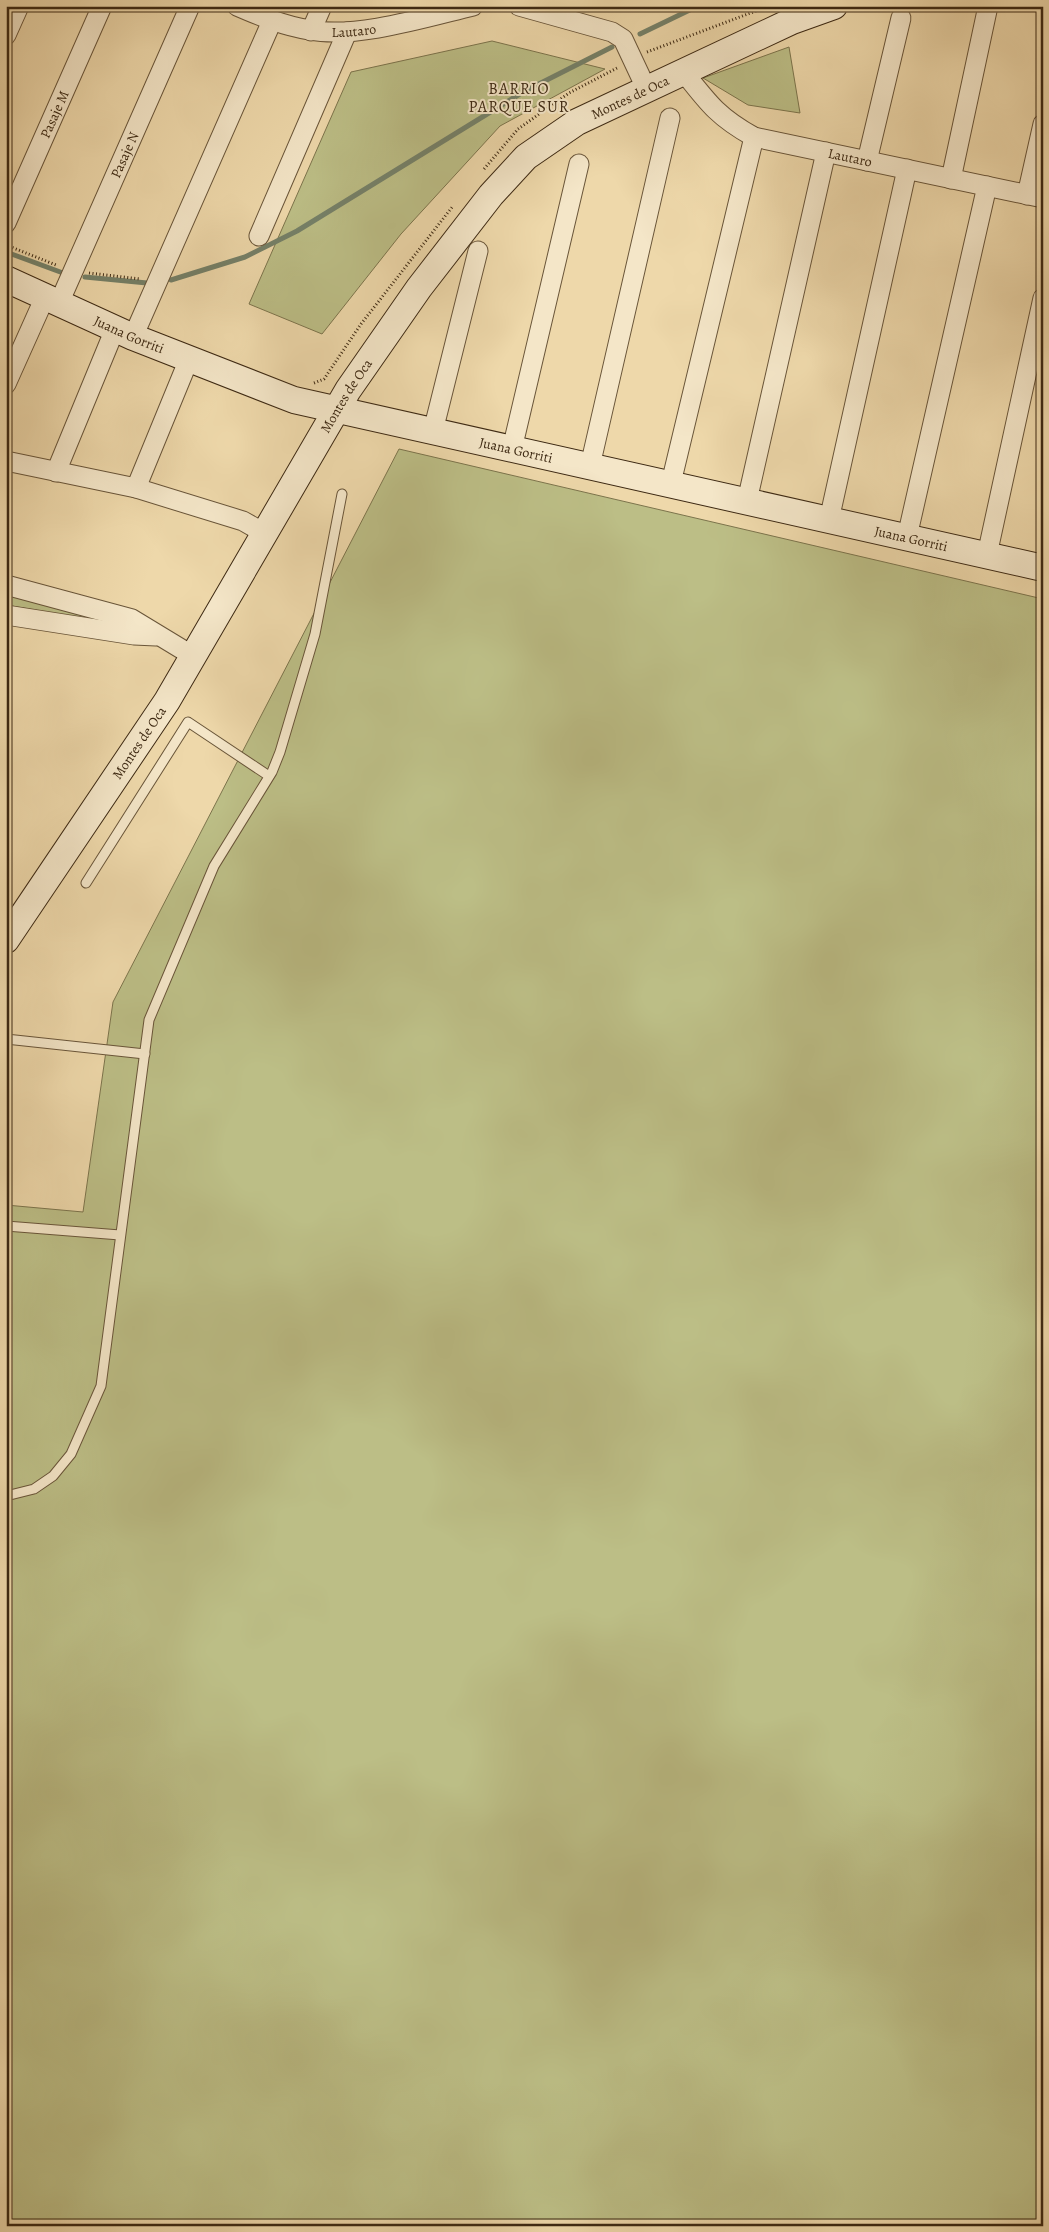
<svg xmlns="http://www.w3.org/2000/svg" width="1049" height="2232" font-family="Alegreya,serif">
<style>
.grass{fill:#bcbe86;stroke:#7c744c}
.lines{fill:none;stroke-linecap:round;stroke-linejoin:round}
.stream{stroke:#758169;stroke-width:5}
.lane-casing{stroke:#695539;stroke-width:11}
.street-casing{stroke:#695539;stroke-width:21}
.secondary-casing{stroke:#3d2913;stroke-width:28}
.path{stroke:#3d2913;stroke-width:3;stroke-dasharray:1 2.5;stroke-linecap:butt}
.lane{stroke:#f4e6c8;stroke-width:9}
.street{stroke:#f4e6c8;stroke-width:19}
.secondary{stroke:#f4e6c8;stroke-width:26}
.labels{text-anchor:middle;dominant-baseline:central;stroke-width:4;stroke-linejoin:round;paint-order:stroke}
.street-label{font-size:14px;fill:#3d2913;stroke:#f4e6c8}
.quarter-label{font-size:16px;letter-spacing:1px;fill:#3d2913;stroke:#f4e6c8}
</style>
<rect width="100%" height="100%" fill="#eed8aa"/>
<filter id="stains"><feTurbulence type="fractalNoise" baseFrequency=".004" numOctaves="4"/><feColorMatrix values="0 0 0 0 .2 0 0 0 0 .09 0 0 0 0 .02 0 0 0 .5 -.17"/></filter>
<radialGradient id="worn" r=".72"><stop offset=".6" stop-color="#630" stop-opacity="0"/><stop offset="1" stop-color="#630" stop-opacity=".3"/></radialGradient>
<g class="grass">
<polygon points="492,41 605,69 500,126 401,234 322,334 249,304 351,72"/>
<polygon points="789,47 800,113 748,105 703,78"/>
<polygon points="399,449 1043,599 1043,2226 6,2226 6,1205 83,1212 113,1002"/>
<polygon points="6,593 115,624 6,605"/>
</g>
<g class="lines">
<g class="stream">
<polyline points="640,34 698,6"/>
<polyline points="6,252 63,273"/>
<polyline points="85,277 147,283"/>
<polyline points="171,280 245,257 297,231 523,92 612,47"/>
</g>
<g class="lane-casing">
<g id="lane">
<polyline points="86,883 188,722 269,776"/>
<polyline points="6,1039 145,1054"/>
<polyline points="6,1226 120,1235"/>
<polyline points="6,1496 34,1489 53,1476 71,1454 101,1386 149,1020 214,866 272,772 280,752 315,634 342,494"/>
</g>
</g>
<g class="street-casing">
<g id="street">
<path id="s1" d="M237,6c23,10 47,20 73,24 46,9 117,-13 163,-24"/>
<polyline points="519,6 612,32 623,39 646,88"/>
<polyline points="311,31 322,6"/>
<polyline points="6,35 19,6"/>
<path id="s2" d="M683,71c25,32 35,46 71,66l289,61"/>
<polyline points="867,161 901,18"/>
<polyline points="951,179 988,6"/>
<polyline points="1027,195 1043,124"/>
<path id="s3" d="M6,223l96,-217"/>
<polyline points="259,236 347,32"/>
<path id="s4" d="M59,303l131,-297"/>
<polyline points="133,337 272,21"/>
<polyline points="6,384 45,297"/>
<polyline points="433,431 478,251"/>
<polyline points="512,449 579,164"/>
<polyline points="6,461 136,488 243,521 264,533"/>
<polyline points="590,466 670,118"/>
<polyline points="56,472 115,329"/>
<polyline points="671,483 754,137"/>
<polyline points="136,488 189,359"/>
<polyline points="747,501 826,152"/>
<polyline points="829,520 907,169"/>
<polyline points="907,537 987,186"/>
<polyline points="987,555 1043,298"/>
<polyline points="6,585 132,619 193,656"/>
<polyline points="6,615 134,635 156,636"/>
</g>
</g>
<g class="secondary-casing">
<g id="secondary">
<path id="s5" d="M6,279l127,58 161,63 749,168"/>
<path id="s6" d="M6,940l161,-239 181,-311 71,-102 72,-93 35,-38 51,-35 215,-101 42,-15"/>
</g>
</g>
<g class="path">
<polyline points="647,52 769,6"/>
<polyline points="484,169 518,129 569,93 619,67"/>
<polyline points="6,245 56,265"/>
<polyline points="89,273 140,279"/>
<polyline points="314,383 324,379 361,324 453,206"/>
</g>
<use href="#lane" class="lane"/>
<use href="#street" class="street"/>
<use href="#secondary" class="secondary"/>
</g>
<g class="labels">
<g class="street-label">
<text stroke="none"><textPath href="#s1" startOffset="121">Lautaro</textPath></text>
<text stroke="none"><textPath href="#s6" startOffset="1062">Montes de Oca</textPath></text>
<text stroke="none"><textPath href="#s3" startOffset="119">Pasaje M</textPath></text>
<text stroke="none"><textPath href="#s4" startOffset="162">Pasaje N</textPath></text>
<text stroke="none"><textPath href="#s2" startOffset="196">Lautaro</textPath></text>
<text stroke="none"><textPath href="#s5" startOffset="135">Juana Gorriti</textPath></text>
<text stroke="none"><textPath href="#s6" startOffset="642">Montes de Oca</textPath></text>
<text stroke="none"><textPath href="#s5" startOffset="540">Juana Gorriti</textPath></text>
<text stroke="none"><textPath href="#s5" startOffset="945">Juana Gorriti</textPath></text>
<text stroke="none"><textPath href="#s6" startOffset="238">Montes de Oca</textPath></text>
</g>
<g class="quarter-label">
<text x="519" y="89">BARRIO<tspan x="519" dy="18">PARQUE SUR</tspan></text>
</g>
</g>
<rect width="1049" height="2232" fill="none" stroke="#eed8aa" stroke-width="25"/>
<rect x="8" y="8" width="1034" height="2217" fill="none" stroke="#3d2913" stroke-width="2.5"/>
<rect x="12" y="12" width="1024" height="2207" fill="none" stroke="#3d2913"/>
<rect width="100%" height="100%" filter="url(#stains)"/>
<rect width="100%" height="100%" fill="url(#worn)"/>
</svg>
